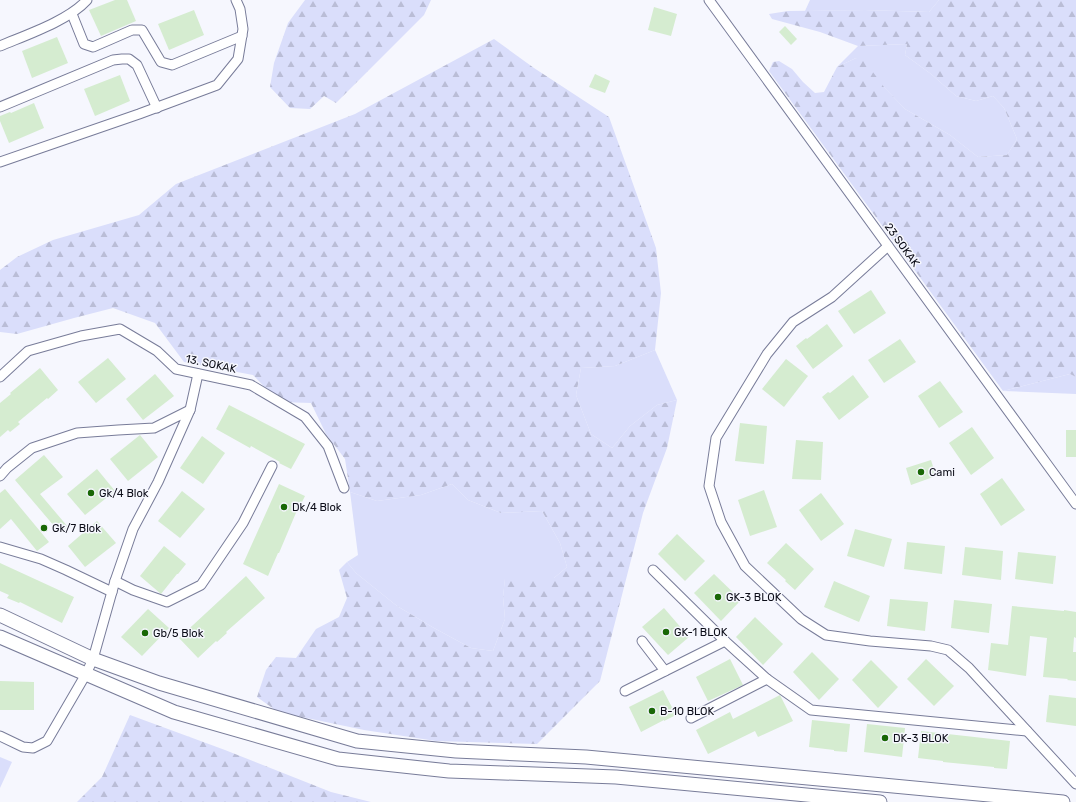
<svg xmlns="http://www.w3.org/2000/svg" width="1076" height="802" font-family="Rubik,sans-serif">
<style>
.grass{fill:#dadefb}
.forest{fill:url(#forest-firs)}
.building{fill:#d5ecd0}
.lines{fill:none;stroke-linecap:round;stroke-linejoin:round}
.street-casing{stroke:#787c99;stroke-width:11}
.secondary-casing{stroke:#787c99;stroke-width:15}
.street{stroke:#fff;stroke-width:9}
.secondary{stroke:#fff;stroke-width:13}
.poi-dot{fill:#196706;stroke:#f6f7fe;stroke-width:1.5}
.labels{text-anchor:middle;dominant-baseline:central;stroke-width:3;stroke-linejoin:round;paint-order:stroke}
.street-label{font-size:11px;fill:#0c0d18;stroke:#f6f7fe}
.poi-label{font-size:11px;fill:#0c0d18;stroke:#f6f7fe;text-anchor:start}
</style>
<defs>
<pattern id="forest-firs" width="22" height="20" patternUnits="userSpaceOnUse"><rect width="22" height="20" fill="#dadefb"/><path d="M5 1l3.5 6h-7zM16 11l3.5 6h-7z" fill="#babdd6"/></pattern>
</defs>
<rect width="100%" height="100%" fill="#f6f7fe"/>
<g class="grass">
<polygon points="810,0 939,0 929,12 865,10 805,11"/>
<polygon points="907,44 905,55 931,74 956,96 976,101 993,96 1004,108 1017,139 1007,155 978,157 950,135 905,109 856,58 837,67 858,46"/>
<polygon points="655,350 677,400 657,405 630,426 612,448 591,434 576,395 581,368 615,366"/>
<polygon points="1070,374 1076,377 1076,394 1003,391"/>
<polygon points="452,484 468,500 501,513 542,511 560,543 567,567 554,578 505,579 503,597 505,619 493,651 471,648 434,628 397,606 356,573 347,562 358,555 350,492 377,501 421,495"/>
<polygon points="0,757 12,762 0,788"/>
</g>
<g class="forest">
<polygon points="305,0 431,0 424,15 336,103 324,96 310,109 290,108 270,87 274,63 288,23"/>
<polygon points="939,0 1076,0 1076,377 1070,374 1003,391 769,71 773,62 779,61 792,69 803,82 815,93 824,92 837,67 856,58 864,60 884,87 905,109 950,135 978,157 1007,155 1017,139 1004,108 993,96 976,101 956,96 931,74 905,55 907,44 858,46 820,32 772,19 769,14 788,11 865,10 929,12"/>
<polygon points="494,39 534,68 609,117 656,248 661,293 655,350 615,366 581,368 576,395 591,434 612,448 630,426 657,405 677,400 667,448 643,513 600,681 537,744 436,741 364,730 278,712 257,697 266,670 276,657 296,658 316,629 339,617 347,598 339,570 347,562 356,573 397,606 434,628 471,648 493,651 505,619 503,597 505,578 554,578 567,567 560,543 542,511 501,513 468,500 452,484 421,495 377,501 350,492 345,459 326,434 311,403 279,402 253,375 184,362 155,323 113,308 74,318 17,334 0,332 0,270 17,257 53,240 139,215 176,184 355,114"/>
<polygon points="130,715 225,750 331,792 371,802 77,802 102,777"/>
</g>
<g class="building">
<polygon points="115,0 127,0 136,21 101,36 89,10"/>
<polygon points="654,7 677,14 671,36 648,30"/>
<polygon points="194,10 204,35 169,50 158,24"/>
<polygon points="785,26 797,39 791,45 779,32"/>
<polygon points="57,37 68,63 32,78 22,51"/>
<polygon points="595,74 610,81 605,93 589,87"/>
<polygon points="120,75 130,101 95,116 84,89"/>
<polygon points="34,103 44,128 9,143 0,121 0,116 10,112 11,113"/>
<polygon points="871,290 886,313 854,334 838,311"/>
<polygon points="827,324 843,346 813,369 796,346 806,338 807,339"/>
<polygon points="900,339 916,362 884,383 868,360"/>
<polygon points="108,358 126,379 96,403 78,382"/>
<polygon points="786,359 808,376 784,407 762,389"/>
<polygon points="40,368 58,390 48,399 47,398 18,422 20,424 10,432 8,430 0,437 0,403 11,394 10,393"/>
<polygon points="155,374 174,396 143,420 126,399"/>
<polygon points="853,375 869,397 839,420 822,397 828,392 830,393"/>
<polygon points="940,381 963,412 939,428 918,396"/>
<polygon points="229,405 305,444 291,469 279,463 280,462 251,446 250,448 216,429"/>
<polygon points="740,423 767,426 764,464 735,461"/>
<polygon points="972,427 994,458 971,475 949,443"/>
<rect x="1066" y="430" width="10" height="27"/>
<polygon points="140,435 158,457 128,481 110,459"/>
<polygon points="202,436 225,453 203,484 180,468"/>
<polygon points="796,440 823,442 821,480 792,479"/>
<polygon points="44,455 63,477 40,494 68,527 60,533 15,480"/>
<polygon points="931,460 936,476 911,485 906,468"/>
<polygon points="97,469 115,491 85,515 67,494"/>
<polygon points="1002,478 1025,510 1001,526 980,494"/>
<polygon points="279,484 305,496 299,508 298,508 279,553 278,553 268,576 243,564"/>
<polygon points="5,489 49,542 37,551 11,519 0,529 0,493"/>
<polygon points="764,490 777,527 750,536 738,500"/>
<polygon points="182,491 205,509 180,538 158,521"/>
<polygon points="821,493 844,524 821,541 799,510"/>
<polygon points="97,521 116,543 85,567 68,546"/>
<polygon points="855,529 892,539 884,567 847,556"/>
<polygon points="677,534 705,561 685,581 658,554"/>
<polygon points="907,542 945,546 942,574 904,569"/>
<polygon points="786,543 814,569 795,590 785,581 786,580 767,563"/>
<polygon points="164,546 186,564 178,574 177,574 161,594 140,576"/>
<polygon points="965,547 1003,551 1001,580 962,575"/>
<polygon points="1018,552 1056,556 1053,584 1015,579"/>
<polygon points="0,563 74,597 62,623 20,602 19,603 7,598 9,595 0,591"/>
<polygon points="714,574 741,600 721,621 694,593"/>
<polygon points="246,576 265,598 226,632 227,633 217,642 216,641 198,658 179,638"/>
<polygon points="834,581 870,596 859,622 824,607"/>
<polygon points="890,599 928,602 925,631 887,626"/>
<polygon points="954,600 992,604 989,633 951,628"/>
<polygon points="1012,606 1064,611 1064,610 1076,612 1076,638 1074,637 1073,652 1076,652 1076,681 1067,680 1068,679 1043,677 1047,638 1030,636 1026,676 988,670 991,643 1008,645"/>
<polygon points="664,608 689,637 668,655 642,627"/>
<polygon points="148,609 169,628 142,656 121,637"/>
<polygon points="755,617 783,644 763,665 736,637"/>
<polygon points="812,652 839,679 819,700 793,672"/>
<polygon points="730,659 743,685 708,701 696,677"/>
<polygon points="926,659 954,686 934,706 907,679"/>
<polygon points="871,660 898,687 878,708 852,680"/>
<polygon points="0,681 34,682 34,710 0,710"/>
<polygon points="663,690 676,715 664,721 664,720 641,732 629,707"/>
<polygon points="780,695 793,721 758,737 755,731 708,754 696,730 730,712 733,719"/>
<polygon points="1049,695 1076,698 1076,726 1046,722"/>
<polygon points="812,720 850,724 847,752 834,751 834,750 809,747"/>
<polygon points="867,724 905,728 902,757 864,752"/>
<polygon points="921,731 1010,741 1007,769 994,768 994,767 943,762 943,761 918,758"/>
</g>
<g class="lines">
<g class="street-casing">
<g id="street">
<polyline points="709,0 1076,504"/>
<polyline points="72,14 84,44 93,47 132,30 142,30 161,62 172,65 242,36"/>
<path d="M0,46c26,-11 68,-25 87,-46"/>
<polyline points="0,107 113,60 122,59 129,59 137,65 157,108"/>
<polyline points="0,162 139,114 217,85 238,59 243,29 240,9 236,0"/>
<polyline points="888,246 832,297 793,322 767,354 716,438 709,486 721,522 745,566 801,619 826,635 870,641 931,646 948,650 969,668 1076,784"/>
<polyline points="0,377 28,351 81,336 120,329 157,351 176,369 251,385 305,417 328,446 344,488"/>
<polyline points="190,410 198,374"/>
<polyline points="0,476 7,468 32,448 77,433 118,430 154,428 190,410 158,482 133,529 115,581 93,659 86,674 47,741 33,748 23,747 0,736"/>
<polyline points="0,547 41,559 66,570 112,592"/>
<polyline points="653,570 725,641 767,679 811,710 1027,731"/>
<polyline points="115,581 133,590 167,602 201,585 243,523 272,466"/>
<polyline points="642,641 665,671"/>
<polyline points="625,691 725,641"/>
<polyline points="691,718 767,679"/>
</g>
</g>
<g class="secondary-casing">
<g id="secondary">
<polyline points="0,615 93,659 159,683 357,741 456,751 586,757 1063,802"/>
<polyline points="0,637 174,712 338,759 449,771 616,777 880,802"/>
</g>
</g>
<use href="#street" class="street"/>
<use href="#secondary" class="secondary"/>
</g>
<g class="poi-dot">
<circle cx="921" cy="472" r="4"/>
<circle cx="91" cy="493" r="4"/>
<circle cx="284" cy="507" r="4"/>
<circle cx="44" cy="528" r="4"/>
<circle cx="718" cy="597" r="4"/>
<circle cx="666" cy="632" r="4"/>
<circle cx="145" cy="633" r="4"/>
<circle cx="652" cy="711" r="4"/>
<circle cx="885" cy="738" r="4"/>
</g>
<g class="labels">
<g class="street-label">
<text transform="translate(902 245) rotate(54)">23 SOKAK</text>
<text transform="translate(211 364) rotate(12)">13. SOKAK</text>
</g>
<g class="poi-label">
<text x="929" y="472">Cami</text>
<text x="99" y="493">Gk/4 Blok</text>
<text x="292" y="507">Dk/4 Blok</text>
<text x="52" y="528">Gk/7 Blok</text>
<text x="726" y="597">GK-3 BLOK</text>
<text x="674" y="632">GK-1 BLOK</text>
<text x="153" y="633">Gb/5 Blok</text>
<text x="660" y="711">B-10 BLOK</text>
<text x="893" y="738">DK-3 BLOK</text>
</g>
</g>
</svg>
